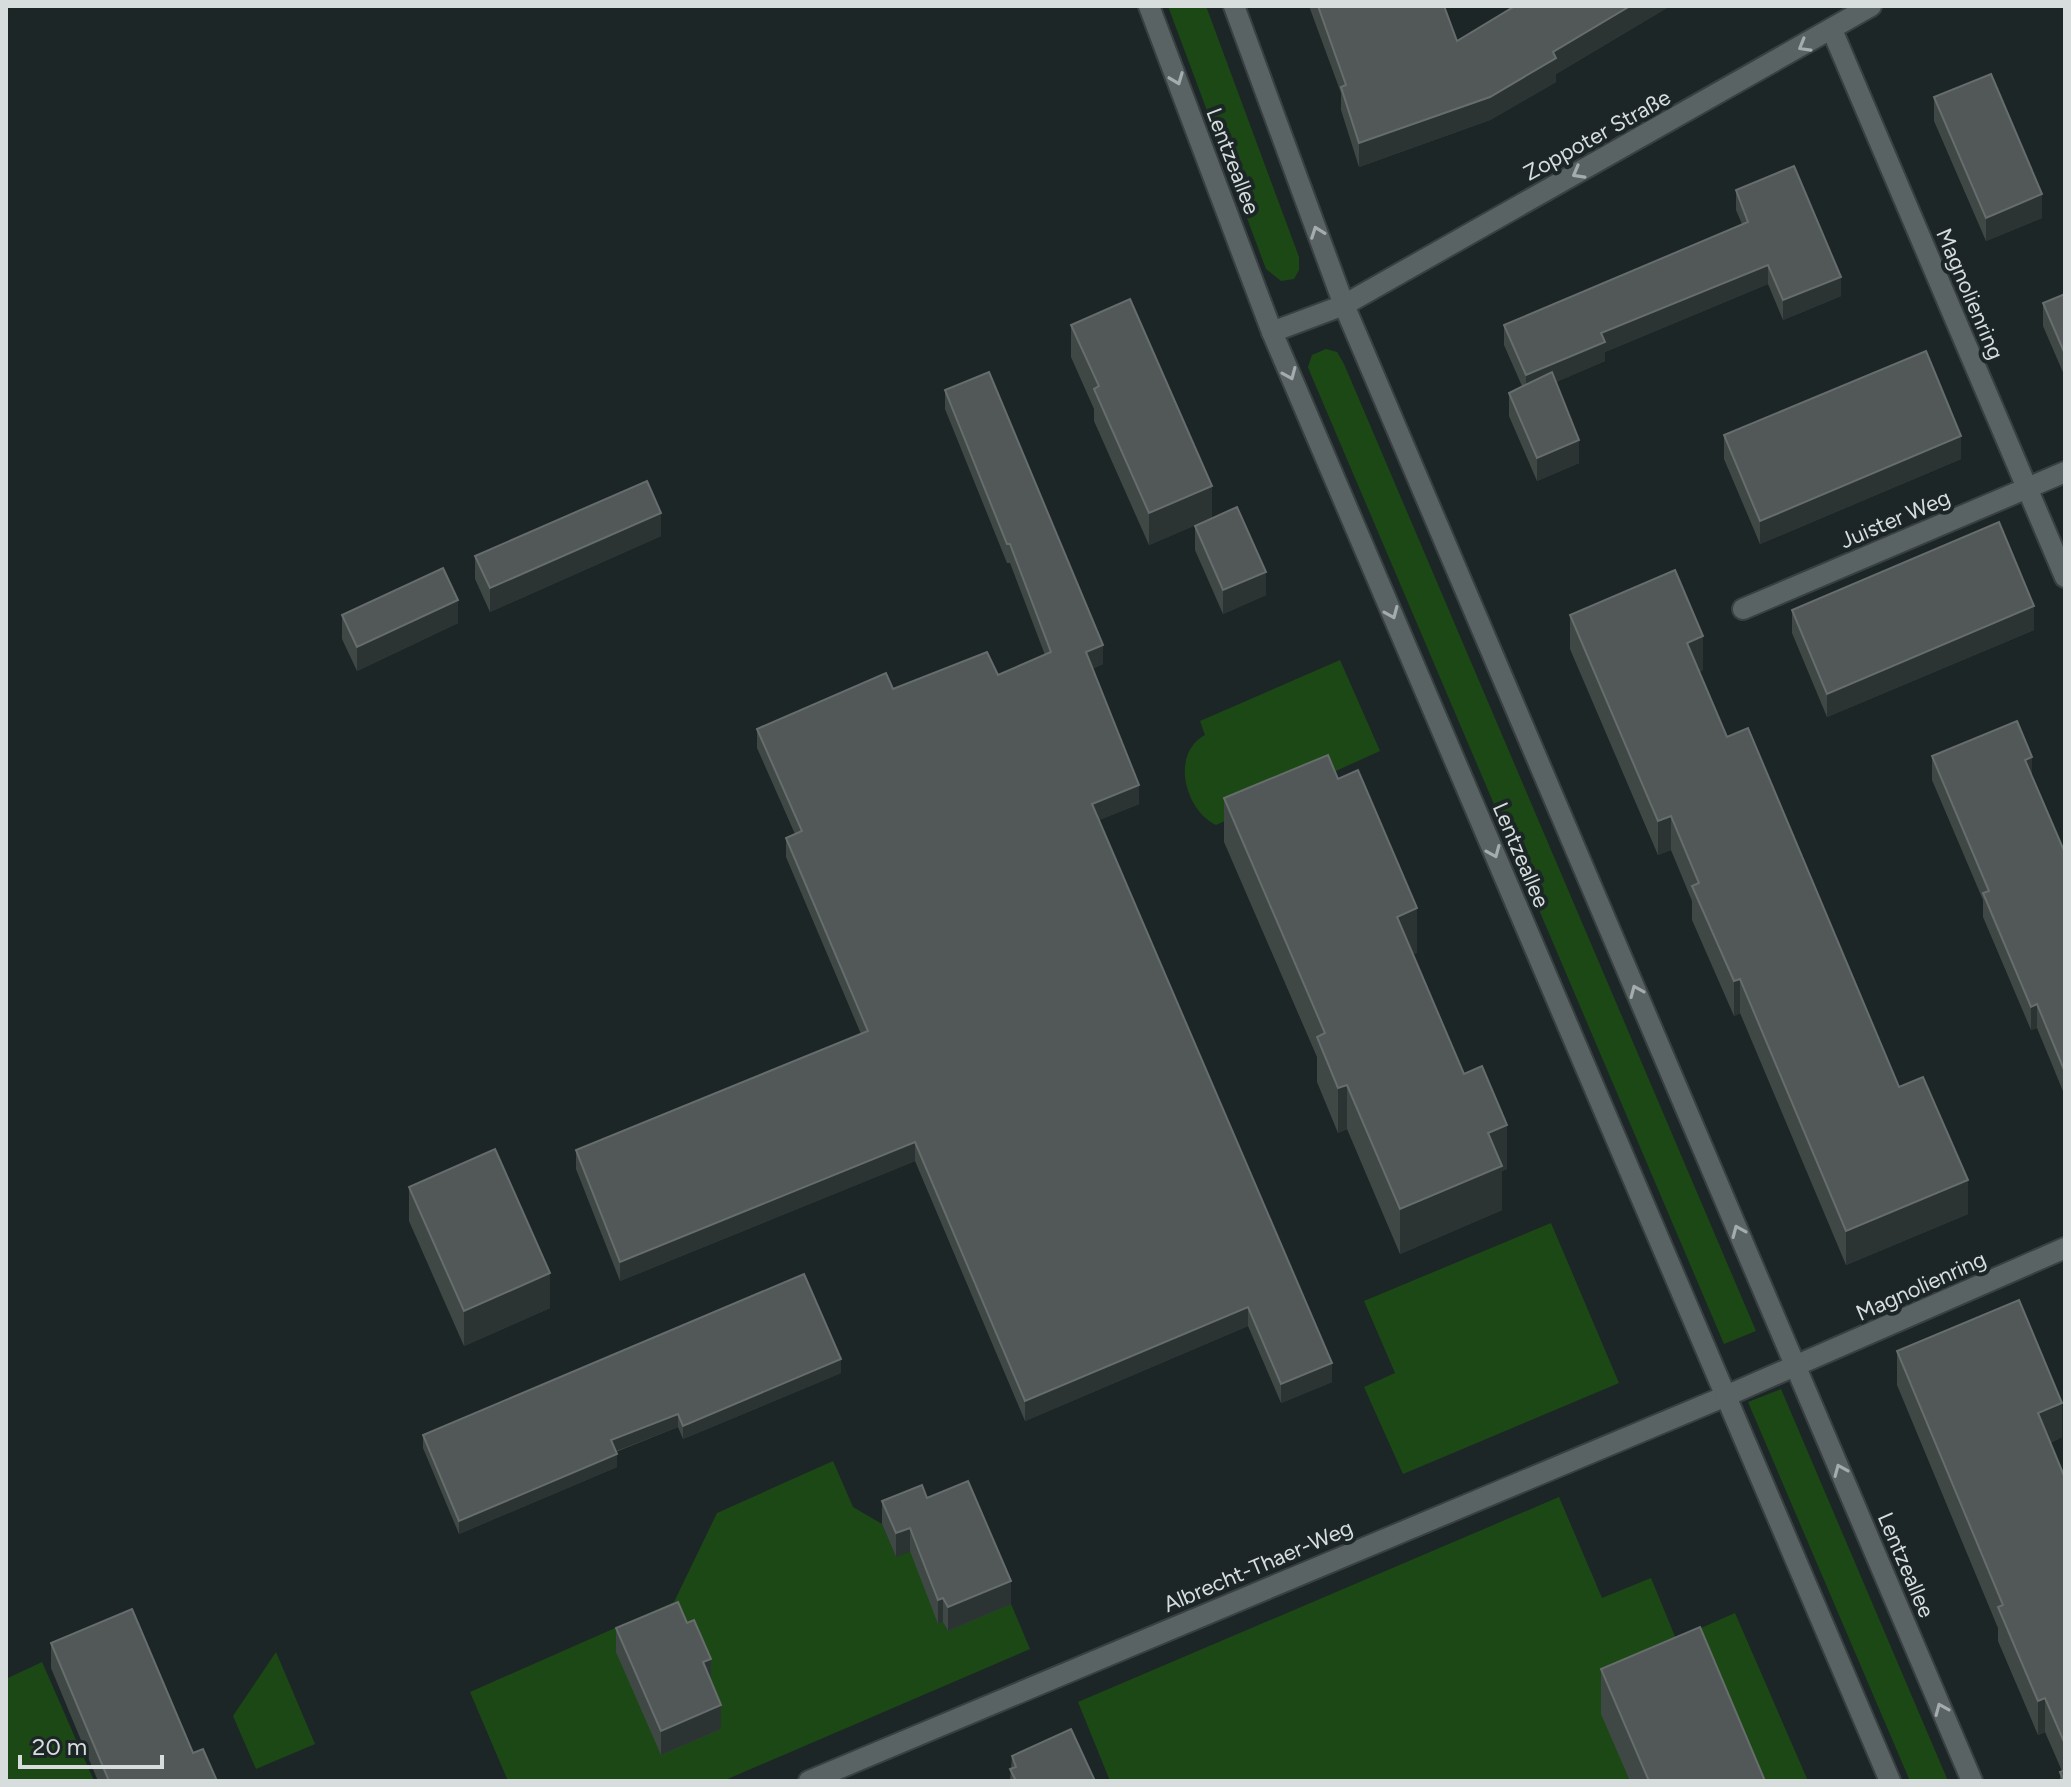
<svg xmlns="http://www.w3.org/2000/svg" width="2071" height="1787" font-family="Figtree,sans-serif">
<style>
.green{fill:#1c4816}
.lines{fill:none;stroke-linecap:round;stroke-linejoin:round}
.lane-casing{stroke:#394041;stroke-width:24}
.street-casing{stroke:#394041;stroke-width:24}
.lane{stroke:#5a6364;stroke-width:20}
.street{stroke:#5a6364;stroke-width:20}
.wall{fill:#404846}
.shaded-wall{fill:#2b3433}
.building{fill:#515857;stroke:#666d6c;stroke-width:2}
.oneway{stroke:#a5acad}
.labels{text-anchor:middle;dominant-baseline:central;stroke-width:8;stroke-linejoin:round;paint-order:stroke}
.street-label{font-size:22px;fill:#d7dddd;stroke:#1d2627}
</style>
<rect width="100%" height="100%" fill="#1d2627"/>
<g class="green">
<polygon points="1168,6 1206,6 1299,257 1299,270 1294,279 1281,281 1266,269"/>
<polygon points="1326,349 1337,352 1344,364 1756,1331 1724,1344 1312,377 1308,367 1312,355"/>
<path d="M1340,660l40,91 -164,74c-31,-15 -46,-71 -11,-90l-5,-14z"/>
<polygon points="1551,1223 1619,1383 1403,1474 1364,1387 1395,1373 1364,1301"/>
<polygon points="1781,1389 1948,1781 1910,1781 1748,1402"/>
<polygon points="833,1461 853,1507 882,1524 896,1557 914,1550 947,1630 1011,1604 1030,1649 723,1781 508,1781 470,1692 674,1602 717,1513"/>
<polygon points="1559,1497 1602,1598 1651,1578 1676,1639 1735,1613 1808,1781 1110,1781 1078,1702"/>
<polygon points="276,1652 315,1744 256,1769 233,1716"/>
<polygon points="42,1662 94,1781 6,1781 6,1679"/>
</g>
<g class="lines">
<g class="lane-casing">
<polyline id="lane" points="809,1781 1726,1396"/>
</g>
<g class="street-casing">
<g id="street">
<polyline points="1149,6 1272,332 1890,1781"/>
<polyline points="1234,6 1344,305 1972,1781"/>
<polyline points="1832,30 2065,577"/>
<polyline points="1272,332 1344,305 1871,6"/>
<polyline points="1743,609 2065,472"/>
<polyline points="1726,1396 2065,1248"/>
</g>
</g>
<use href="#lane" class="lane"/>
<use href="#street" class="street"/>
</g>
<g class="wall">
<polygon points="1309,6 1444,6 1457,41 1515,6 1670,6 1556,74 1556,82 1490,120 1359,167 1341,110 1341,93"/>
<polygon points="1934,97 2042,218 1986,241 1934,121"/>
<polygon points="1736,190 1841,296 1783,320 1768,284 1605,352 1605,361 1556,382 1579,463 1537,481 1509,416 1509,393 1522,386 1504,345 1504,325 1742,224 1736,210"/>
<polygon points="2065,294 2065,377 2043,326 2043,303"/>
<polygon points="1071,325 1212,518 1149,545 1094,421 1094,409 1071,357"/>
<polygon points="945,390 1103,664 1092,669 1139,804 1099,820 1332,1382 1281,1403 1248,1326 1025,1421 915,1161 620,1281 576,1169 576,1150 861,1034 786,857 786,838 795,834 757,748 757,729 893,689 998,675 1045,655 1010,563 1007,563 945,409"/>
<polygon points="1724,435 1961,459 1760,544 1724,459"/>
<polygon points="1195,526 1266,595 1223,614 1195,550"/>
<polygon points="661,536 490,612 475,579 475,556"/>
<polygon points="1792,610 2034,630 1827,717 1792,633"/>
<polygon points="342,615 458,623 357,671 342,639"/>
<polygon points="1570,615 1703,670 1699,672 1727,737 1899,1087 1968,1214 1846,1265 1740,1013 1734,1016 1692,920 1692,901 1671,850 1658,855 1570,649"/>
<polygon points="1932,756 2032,777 2065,853 2065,1096 2037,1028 2031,1030 1983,917 1983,900 1932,780"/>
<polygon points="1338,779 1417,953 1413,954 1464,1074 1507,1169 1502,1171 1502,1210 1400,1254 1347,1129 1338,1133 1317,1082 1317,1057 1224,842 1224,798"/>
<polygon points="409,1187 550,1308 464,1346 409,1221"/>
<polygon points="1897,1351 2062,1437 2050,1443 2065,1478 2065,1781 2060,1781 2060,1772 2062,1771 2045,1732 2038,1735 1998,1641 1998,1628 1897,1385"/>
<polygon points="841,1373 683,1439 678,1427 616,1452 617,1467 459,1534 423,1448 423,1435"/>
<polygon points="927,1498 1011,1604 948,1631 943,1622 938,1624 910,1551 896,1557 882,1524 882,1501"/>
<polygon points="616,1628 711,1682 721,1729 661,1755 616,1652"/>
<polygon points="51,1643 193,1753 217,1781 98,1781 51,1668"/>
<polygon points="1601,1669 1765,1781 1630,1781 1601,1714"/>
<polygon points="1012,1756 1095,1781 1010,1781"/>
</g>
<g class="shaded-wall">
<polygon points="1630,6 1670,6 1556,74 1556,82 1490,120 1359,167 1359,143 1553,52"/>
<polygon points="2042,194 2042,218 1986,241 1986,218"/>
<polygon points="1768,265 1768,284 1605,352 1605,361 1526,395 1526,375 1601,333"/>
<polygon points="1841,277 1841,296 1783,320 1783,300"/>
<polygon points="1961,436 1961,459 1760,544 1760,521"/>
<polygon points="1579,440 1579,463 1537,481 1537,458"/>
<polygon points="1212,486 1212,518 1149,545 1149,513"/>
<polygon points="661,513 661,536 490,612 490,588"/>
<polygon points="1266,572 1266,595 1223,614 1223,590"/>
<polygon points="458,600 458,623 357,671 357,647"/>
<polygon points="2034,606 2034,630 1827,717 1827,694"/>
<polygon points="1703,636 1703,670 1687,677 1687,643"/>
<polygon points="1103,645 1103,664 1086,672 1086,652"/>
<polygon points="2032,757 2032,781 2025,760"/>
<polygon points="1139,785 1139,804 1092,823 1092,804"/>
<polygon points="1671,816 1671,850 1658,855 1658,821"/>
<polygon points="1417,908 1417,953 1397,961 1397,917"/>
<polygon points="1740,979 1740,1013 1734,1016 1734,981"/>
<polygon points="2037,1004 2037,1028 2031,1030 2031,1007"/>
<polygon points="1347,1085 1347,1129 1338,1133 1338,1088"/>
<polygon points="1507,1125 1507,1169 1502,1171 1502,1210 1400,1254 1400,1209 1488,1133"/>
<polygon points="915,1142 915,1161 620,1281 620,1262"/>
<polygon points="1968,1180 1968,1214 1846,1265 1846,1231"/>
<polygon points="550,1273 550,1308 464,1346 464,1311"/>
<polygon points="1248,1307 1248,1326 1025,1421 1025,1401"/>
<polygon points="841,1359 841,1373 683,1439 683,1426"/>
<polygon points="1332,1363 1332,1382 1281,1403 1281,1384"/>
<polygon points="2062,1403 2062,1437 2038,1448 2038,1413"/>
<polygon points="678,1414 678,1427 611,1453 611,1440"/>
<polygon points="617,1454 617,1467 459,1534 459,1521"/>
<polygon points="910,1528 910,1551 896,1557 896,1533"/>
<polygon points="1011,1581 1011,1604 948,1631 948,1607"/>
<polygon points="943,1598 943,1622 938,1624 938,1600"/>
<polygon points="711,1659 711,1682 703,1662"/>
<polygon points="2045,1698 2045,1732 2038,1735 2038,1701"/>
<polygon points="721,1705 721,1729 661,1755 661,1731"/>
</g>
<g class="building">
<polygon points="1318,6 1444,6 1457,41 1515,6 1630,6 1553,52 1556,58 1490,97 1359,143 1341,87 1346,85"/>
<polygon points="1991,74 2042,194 1986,218 1934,97"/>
<polygon points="1794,166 1841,277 1783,300 1768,265 1601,333 1605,342 1526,375 1504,325 1748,222 1736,190"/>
<polygon points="2065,294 2065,354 2043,303"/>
<polygon points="1130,299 1212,486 1149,513 1094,389 1099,386 1071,325"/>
<polygon points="1926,351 1961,436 1760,521 1724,435"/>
<polygon points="989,372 1103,645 1086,652 1139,785 1092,804 1332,1363 1281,1384 1248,1307 1025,1401 915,1142 620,1262 576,1150 868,1031 786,838 802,831 757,729 886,673 893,689 987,652 998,675 1051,652 1010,544 1007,544 945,390"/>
<polygon points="1552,372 1579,440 1537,458 1509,393"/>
<polygon points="647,481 661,513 490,588 475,556"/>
<polygon points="1237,507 1266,572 1223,590 1195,526"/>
<polygon points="1999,522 2034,606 1827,694 1792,610"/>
<polygon points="443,568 458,600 357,647 342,615"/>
<polygon points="1675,570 1703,636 1687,643 1727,737 1748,728 1899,1087 1923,1077 1968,1180 1846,1231 1740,979 1734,981 1692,886 1699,883 1671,816 1658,821 1570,615"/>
<polygon points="2017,721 2032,757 2025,760 2065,853 2065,1072 2037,1004 2031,1007 1983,893 1989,891 1932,756"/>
<polygon points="1328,755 1338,779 1358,770 1417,908 1397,917 1464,1074 1482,1066 1507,1125 1488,1133 1502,1166 1400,1209 1347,1085 1338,1088 1317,1037 1325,1033 1224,798"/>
<polygon points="495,1149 550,1273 464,1311 409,1187"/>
<polygon points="804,1274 841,1359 683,1426 678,1414 611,1440 617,1454 459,1521 423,1435"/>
<polygon points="2019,1300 2062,1403 2038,1413 2065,1478 2065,1744 2045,1698 2038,1701 1998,1607 2003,1605 1897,1351"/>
<polygon points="968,1481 1011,1581 948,1607 943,1598 938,1600 910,1528 896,1533 882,1501 922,1485 927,1498"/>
<polygon points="678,1602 687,1623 694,1620 711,1659 703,1662 721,1705 661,1731 616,1628"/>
<polygon points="132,1609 193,1753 203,1749 217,1781 109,1781 51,1643"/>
<polygon points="1700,1627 1765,1781 1649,1781 1601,1669"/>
<polygon points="1071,1729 1095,1781 1016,1781 1010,1769 1016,1767 1012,1756"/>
<polygon points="2065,1770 2065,1781 2064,1781 2060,1772"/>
</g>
<defs><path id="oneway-chevron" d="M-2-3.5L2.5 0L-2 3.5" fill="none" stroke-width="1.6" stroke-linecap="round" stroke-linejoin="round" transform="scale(2)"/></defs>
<g class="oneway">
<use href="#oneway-chevron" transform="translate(1804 46) rotate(150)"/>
<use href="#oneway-chevron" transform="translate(1177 79) rotate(69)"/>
<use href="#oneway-chevron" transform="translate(1578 173) rotate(151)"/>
<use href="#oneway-chevron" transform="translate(1317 232) rotate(-110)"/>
<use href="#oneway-chevron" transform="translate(1290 374) rotate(67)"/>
<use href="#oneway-chevron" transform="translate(1392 613) rotate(67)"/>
<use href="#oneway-chevron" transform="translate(1494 852) rotate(67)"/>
<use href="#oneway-chevron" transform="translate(1636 991) rotate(-113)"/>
<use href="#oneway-chevron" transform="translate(1738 1231) rotate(-113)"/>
<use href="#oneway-chevron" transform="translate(1840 1470) rotate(-113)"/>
<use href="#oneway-chevron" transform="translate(1941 1709) rotate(-113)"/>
</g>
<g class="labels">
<g class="street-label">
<text transform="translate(1597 135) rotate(-29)">Zoppoter Straße</text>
<text transform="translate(1233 161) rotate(69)">Lentzeallee</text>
<text transform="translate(1970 294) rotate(67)">Magnolienring</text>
<text transform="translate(1895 519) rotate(-23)">Juister Weg</text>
<text transform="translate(1521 855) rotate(67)">Lentzeallee</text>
<text transform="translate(1921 1286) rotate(-24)">Magnolienring</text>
<text transform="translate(1906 1565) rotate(67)">Lentzeallee</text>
<text transform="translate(1258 1566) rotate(-23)">Albrecht-Thaer-Weg</text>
</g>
</g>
<rect width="2071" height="1787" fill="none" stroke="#d7dddd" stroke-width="16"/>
<path d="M20 1755v12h142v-12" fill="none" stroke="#d7dddd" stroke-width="4"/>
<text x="32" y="1755" font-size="24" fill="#d7dddd" stroke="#1d2627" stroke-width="6" paint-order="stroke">20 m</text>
</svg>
